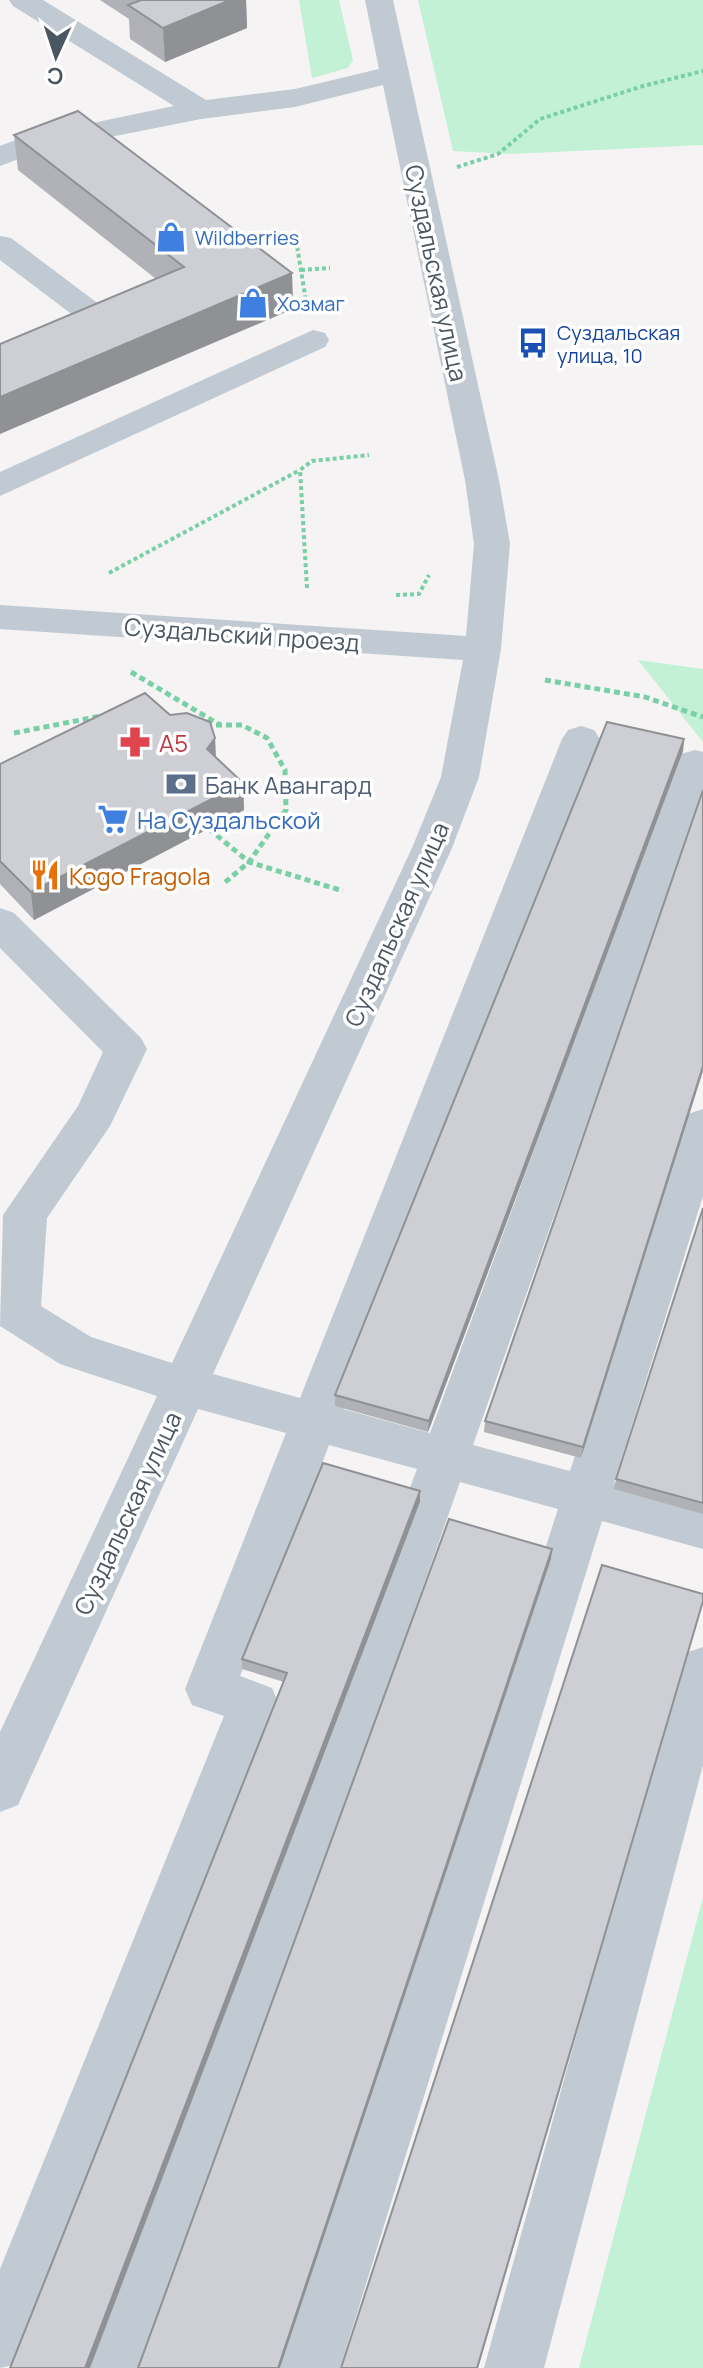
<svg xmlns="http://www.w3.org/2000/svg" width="703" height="2368" font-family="Manrope,sans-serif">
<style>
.green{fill:#c3f1d5}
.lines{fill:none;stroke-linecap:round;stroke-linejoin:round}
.path-far1{stroke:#7ad0a6;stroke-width:4;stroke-dasharray:4 3;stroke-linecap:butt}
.path{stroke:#7ad0a6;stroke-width:5;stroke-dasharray:6 4;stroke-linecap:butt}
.minor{fill:#c1cad2;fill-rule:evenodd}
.wall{fill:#b0b2b7}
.shaded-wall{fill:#909195}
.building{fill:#cdcfd5;stroke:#909195;stroke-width:2}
.labels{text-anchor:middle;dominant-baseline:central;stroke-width:7;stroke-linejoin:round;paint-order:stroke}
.far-shop-label{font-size:20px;fill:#366cbe;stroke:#fff;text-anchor:start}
.far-transit-label{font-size:20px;fill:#164399;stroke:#fff;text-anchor:start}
.street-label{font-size:24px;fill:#4a5661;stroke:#fff}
.health-label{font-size:24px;fill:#be3a42;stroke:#fff;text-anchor:start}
.service-label{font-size:24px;fill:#4e5e75;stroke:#fff;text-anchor:start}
.shop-label{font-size:24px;fill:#366cbe;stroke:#fff;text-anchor:start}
.food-label{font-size:24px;fill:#c56008;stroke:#fff;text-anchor:start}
</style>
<rect width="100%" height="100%" fill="#f5f3f3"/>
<g class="green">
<polygon points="299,0 339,0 353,60 348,68 312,78"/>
<polygon points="418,0 703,0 703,145 511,154 453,151"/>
<polygon points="638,660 703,669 703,742"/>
<polygon points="703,1897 703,2368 579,2368"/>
</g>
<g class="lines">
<g class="path-far1">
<polyline points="457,167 498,154 540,119 643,86 703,71"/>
<polyline points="296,240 307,307"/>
<polyline points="301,270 330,268"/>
<polyline points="109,573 300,470"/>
<polyline points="307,588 300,470 312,461 369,455"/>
<polyline points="396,595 419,594 429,575"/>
</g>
<g class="path">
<polyline points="131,672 220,725"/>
<polyline points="545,680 645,697 703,717"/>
<polyline points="206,725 242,725 267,738 285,770 286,810 249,862 223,884"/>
<polyline points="14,733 101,716"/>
<polyline points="209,829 249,862 343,891"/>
</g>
<g class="minor">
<polygon points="9,0 43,0 206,100 295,89 379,69 365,0 393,0 499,480 510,544 501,649 479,777 452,848 213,1374 300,1398 562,739 568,730 581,726 594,730 600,739 343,1409 430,1433 676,763 681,754 695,750 703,752 703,795 473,1445 570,1471 681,1126 688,1114 703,1109 703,1196 614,1483 703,1507 703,1549 602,1521 340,2368 280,2368 558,1509 460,1482 147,2368 87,2368 417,1469 329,1445 240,1676 272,1688 279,1704 21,2363 0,2368 0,2269 224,1716 192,1705 185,1689 286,1433 198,1409 18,1805 0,1812 0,1732 157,1396 60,1364 0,1326 3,1215 78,1106 103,1052 0,948 0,908 14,913 141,1038 147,1049 110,1126 47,1218 41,1306 91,1337 172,1363 412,848 441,777 463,660 0,629 0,605 466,636 474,544 465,480 383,85 295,107 201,119 40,151 0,166 0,146 21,138 174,106 13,6"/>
<polygon points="0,236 11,238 108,311 113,318 108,325 0,369 0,347 74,316 0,260"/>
<polygon points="313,330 325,333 329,340 325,347 0,496 0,472"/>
<polygon points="703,1647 703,1765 544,2368 484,2368 678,1669 685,1653"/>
</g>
</g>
<g class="wall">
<polygon points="100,0 246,0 247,28 165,62 130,39 129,19"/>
<polygon points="14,135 292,273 293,309 156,279 18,170"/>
<polygon points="170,715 215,738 216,758 243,783 244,810 34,920 0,884 0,764"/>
<polygon points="684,739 683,751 428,1432 335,1406 335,1395"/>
<polygon points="703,790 581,1458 484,1432 485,1421"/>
<polygon points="703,1208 703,1514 614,1489 616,1479"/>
<polygon points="420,1502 284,1682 242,1669 242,1659"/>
</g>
<g class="shaded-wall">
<polygon points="230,0 246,0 247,28 165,62 163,28"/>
<polygon points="292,273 293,309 0,434 0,397"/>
<polygon points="215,738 216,766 207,749"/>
<polygon points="684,739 683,751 428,1432 429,1421"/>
<polygon points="243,783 244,810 34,920 31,892"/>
<polygon points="703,1066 703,1071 581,1458 583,1447"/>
<polygon points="420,1491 420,1502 90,2368 85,2368"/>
<polygon points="552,1549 551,1559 280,2368 278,2368"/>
<polygon points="703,1601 478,2368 477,2368"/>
</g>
<g class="building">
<polygon points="141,0 230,0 163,28 128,5"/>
<polygon points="78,111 292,273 0,397 0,344 184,267 14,135"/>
<polygon points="145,693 170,715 187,713 210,722 215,738 207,749 243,783 31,892 0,861 0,764"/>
<polygon points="607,722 684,739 429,1421 335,1395"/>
<polygon points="703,790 703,1066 583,1447 485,1421"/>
<polygon points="703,1208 703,1503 616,1479"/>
<polygon points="323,1463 420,1491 85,2368 10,2368 287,1673 242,1659"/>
<polygon points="449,1519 552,1549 278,2368 138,2368"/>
<polygon points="602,1565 703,1594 703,1601 477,2368 341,2368"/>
</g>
<defs>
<g id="shop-bare" transform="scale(2.4)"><path d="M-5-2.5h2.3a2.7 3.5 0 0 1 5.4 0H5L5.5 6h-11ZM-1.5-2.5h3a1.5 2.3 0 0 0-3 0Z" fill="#3f7fe0" stroke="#fff" stroke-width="2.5" paint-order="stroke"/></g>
<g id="bus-bare" transform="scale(2.4)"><path d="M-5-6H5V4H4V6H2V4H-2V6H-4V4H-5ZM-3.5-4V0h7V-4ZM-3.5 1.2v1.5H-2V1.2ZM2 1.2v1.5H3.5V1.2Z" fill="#1a4fb4" stroke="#fff" stroke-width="2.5" paint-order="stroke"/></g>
<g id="pharmacy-bare" transform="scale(2.4)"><path d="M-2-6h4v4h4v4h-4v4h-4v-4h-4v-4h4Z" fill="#e0444e" stroke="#fff" stroke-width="2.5" paint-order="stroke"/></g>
<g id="bank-bare" transform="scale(2.4)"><path d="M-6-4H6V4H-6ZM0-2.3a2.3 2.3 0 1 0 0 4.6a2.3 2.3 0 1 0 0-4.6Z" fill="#5c6f8a" stroke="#fff" stroke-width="2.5" paint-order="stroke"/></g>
<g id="supermarket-bare" transform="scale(2.4)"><path d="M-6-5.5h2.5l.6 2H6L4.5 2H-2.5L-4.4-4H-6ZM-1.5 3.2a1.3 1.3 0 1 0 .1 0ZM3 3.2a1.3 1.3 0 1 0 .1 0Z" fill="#3f7fe0" stroke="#fff" stroke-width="2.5" paint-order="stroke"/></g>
<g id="restaurant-bare" transform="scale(2.4)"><path d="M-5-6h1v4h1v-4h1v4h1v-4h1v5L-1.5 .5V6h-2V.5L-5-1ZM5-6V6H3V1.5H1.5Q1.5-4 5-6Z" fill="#e8710a" stroke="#fff" stroke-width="2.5" paint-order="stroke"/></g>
</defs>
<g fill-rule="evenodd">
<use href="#shop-bare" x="171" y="237"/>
<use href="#shop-bare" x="253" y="303"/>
<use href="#bus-bare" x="533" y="343"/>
<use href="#pharmacy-bare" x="135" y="742"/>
<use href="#bank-bare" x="181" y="784"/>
<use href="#supermarket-bare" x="113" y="819"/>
<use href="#restaurant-bare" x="45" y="875"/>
</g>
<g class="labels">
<g class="far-shop-label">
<text x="195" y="237">Wildberries</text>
<text x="277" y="303">Хозмаг</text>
</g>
<g class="far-transit-label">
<text x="557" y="332">Суздальская<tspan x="557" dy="23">улица, 10</tspan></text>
</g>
<g class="street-label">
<text transform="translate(437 273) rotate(78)">Суздальская улица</text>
<text transform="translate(242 634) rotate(4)">Суздальский проезд</text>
<text transform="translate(396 924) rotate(-66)">Суздальская улица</text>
<text transform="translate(127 1513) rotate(-65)">Суздальская улица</text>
</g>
<g class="health-label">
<text x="159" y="742">А5</text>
</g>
<g class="service-label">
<text x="205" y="784">Банк Авангард</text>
</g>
<g class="shop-label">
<text x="137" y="819">На Суздальской</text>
</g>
<g class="food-label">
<text x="69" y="875">Kogo Fragola</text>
</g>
</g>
<g transform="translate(56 56) rotate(183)" stroke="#ffffff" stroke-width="6" paint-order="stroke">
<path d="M0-6L14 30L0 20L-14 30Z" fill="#4a5661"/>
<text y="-12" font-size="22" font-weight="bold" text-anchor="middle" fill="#4a5661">С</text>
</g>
</svg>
